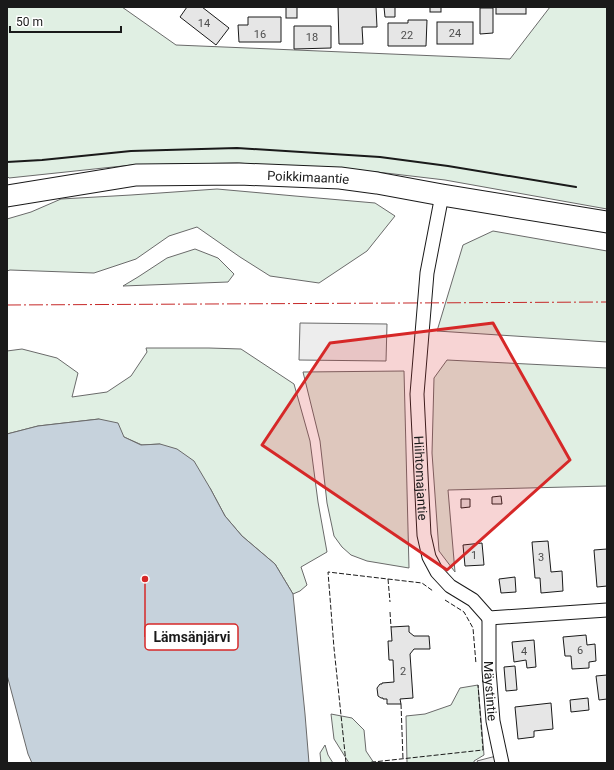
<svg xmlns="http://www.w3.org/2000/svg" width="614" height="770" font-family="Roboto,sans-serif">
<style>
.green{fill:#e0efe3;stroke:#6a6a6a}
.parking{fill:#ededed;stroke:#6a6a6a}
.water{fill:#c6d2dc;stroke:#6a6a6a}
.building{fill:#e6e6e6;stroke:#1a1a1a}
.lines{fill:none;stroke-linecap:round;stroke-linejoin:round}
.minor-casing{stroke:#1a1a1a;stroke-width:15}
.primary-casing{stroke:#1a1a1a;stroke-width:23}
.minor{stroke:#fff;stroke-width:13}
.primary{stroke:#fff;stroke-width:21}
.fence{stroke:#1a1a1a;stroke-width:1;stroke-dasharray:5 2;stroke-linecap:butt}
.wall{stroke:#1a1a1a;stroke-width:2}
.power{stroke:#c62828;stroke-width:1;stroke-dasharray:14 3 2 3;stroke-linecap:butt}
.marked{fill:#d62828;fill-opacity:0.2;stroke:#d62828;stroke-width:3;stroke-linejoin:round}
.labels{text-anchor:middle;dominant-baseline:central;stroke-width:3;stroke-linejoin:round;paint-order:stroke}
.number-label{font-size:11px;fill:#4d4d4d}
.street-label{font-size:13px;fill:#1a1a1a;stroke:#fff}
.leader{fill:none;stroke:#d62828;stroke-width:1.5}
.callout-dot{fill:#d62828;stroke:#fff;stroke-width:1.5}
.callout{fill:#fff;stroke:#d62828;stroke-width:1.5}
.callout-label{font-size:14px;text-anchor:middle;font-weight:bold;fill:#1a1a1a}
</style>
<rect width="100%" height="100%" fill="#fff"/>
<g class="green">
<polygon points="7,7 122,7 176,45 510,59 550,7 607,7 607,209 445,180 377,172 237,163 132,165 9,178 7,176"/>
<polygon points="217,189 295,196 375,203 395,216 367,251 319,283 270,276 240,257 197,227 169,236 136,259 94,273 10,270 7,271 7,219 31,212 61,199 131,195"/>
<polygon points="493,231 607,251 607,342 437,331 463,245"/>
<polygon points="195,249 218,258 234,274 228,282 123,286 138,277 167,258"/>
<polygon points="146,348 209,348 241,349 294,384 310,441 318,502 327,552 301,567 307,585 300,591 293,594 275,564 242,536 225,516 210,488 160,444 142,445 124,437 99,419 38,426 7,434 7,351 22,349 57,358 78,373 72,397 107,392 131,376 147,352"/>
<polygon points="447,360 607,368 607,486 448,490 455,572 439,551 432,453 434,378"/>
<polygon points="404,371 409,568 367,561 351,555 342,547 334,536 327,503 320,441 303,372"/>
<polygon points="478,685 484,755 474,761 474,763 406,763 407,762 406,716 425,714 451,705 460,688"/>
<polygon points="331,714 352,718 364,730 366,751 374,763 349,763 334,739"/>
<polygon points="325,745 328,755 333,763 321,763 320,753"/>
</g>
<g class="parking">
<polygon points="300,323 387,324 386,361 299,360"/>
<polygon points="500,755 502,763 478,763 477,761"/>
</g>
<polygon class="water" points="99,419 118,423 124,437 141,445 160,444 177,449 194,461 210,488 225,516 242,536 275,564 293,594 305,714 309,763 32,763 28,754 7,675 7,434 38,426"/>
<g class="building">
<polygon points="187,7 202,7 229,28 216,45 180,17"/>
<rect x="286" y="7" width="11" height="11"/>
<polygon points="338,7 376,7 377,27 362,27 363,44 339,44"/>
<polygon points="384,7 395,7 395,17 385,17"/>
<rect x="430" y="7" width="11" height="5"/>
<rect x="496" y="7" width="30" height="7"/>
<polygon points="480,8 493,8 493,33 480,34"/>
<polygon points="248,17 281,17 281,42 239,42 238,25 248,25"/>
<polygon points="408,20 427,20 426,46 388,46 388,23 408,23"/>
<rect x="437" y="22" width="36" height="22"/>
<polygon points="294,26 331,26 331,48 294,49"/>
<polygon points="501,496 502,504 492,504 492,497"/>
<polygon points="461,499 470,499 470,507 461,508"/>
<polygon points="548,541 551,572 562,571 563,591 541,593 540,578 535,578 532,542"/>
<polygon points="482,543 484,565 465,566 463,545"/>
<polygon points="607,549 607,586 597,587 594,550"/>
<polygon points="515,577 516,592 501,593 499,579"/>
<polygon points="409,626 409,632 414,636 429,636 430,649 414,649 410,654 413,698 400,699 401,704 387,704 387,699 383,699 383,698 381,698 378,696 377,688 380,684 382,684 382,683 394,682 393,660 389,660 388,641 392,641 391,627"/>
<polygon points="586,635 587,645 595,644 596,661 589,662 589,668 572,669 571,656 565,656 563,637"/>
<polygon points="534,640 536,667 527,668 526,660 514,662 512,642"/>
<polygon points="515,666 517,690 506,691 504,667"/>
<polygon points="607,675 607,699 599,700 596,676"/>
<polygon points="588,698 589,710 571,712 570,700"/>
<polygon points="551,703 553,729 534,731 534,737 518,739 515,707"/>
</g>
<g class="lines">
<g class="minor-casing">
<g id="minor">
<path id="s1" d="M442,195l-15,78 -10,121 7,141 5,22 8,15 13,14 23,14 16,18 118,-8"/>
<path id="s2" d="M489,618v52l4,51 9,42"/>
</g>
</g>
<g class="primary-casing">
<g id="primary">
<path id="s3" d="M7,196l129,-21 103,-1 101,4 37,5 65,12 165,27"/>
</g>
</g>
<use href="#minor" class="minor"/>
<use href="#primary" class="primary"/>
<g class="fence">
<polyline points="388,579 390,602"/>
<polyline points="445,600 464,612 473,628 476,664"/>
<polyline points="390,612 391,627"/>
<polyline points="401,704 403,759"/>
<polyline points="346,763 334,648 328,572 422,583 433,591"/>
<polyline points="364,763 483,750 478,685"/>
</g>
<polyline class="wall" points="7,162 42,160 131,151 237,148 380,157 448,166 576,187"/>
<polyline class="power" points="7,305 607,302"/>
</g>
<path class="marked" d="M493,323l77,137 -123,110 -185,-125 68,-102z"/>
<g class="labels">
<g class="number-label">
<text x="204" y="23">14</text>
<text x="455" y="33">24</text>
<text x="260" y="34">16</text>
<text x="407" y="35">22</text>
<text x="312" y="37">18</text>
<text x="474" y="555">1</text>
<text x="541" y="557">3</text>
<text x="580" y="650">6</text>
<text x="524" y="651">4</text>
<text x="403" y="671">2</text>
</g>
<g class="street-label">
<text stroke="none"><textPath href="#s3" startOffset="303">Poikkimaantie</textPath></text>
<text stroke="none"><textPath href="#s1" startOffset="285">Hiihtomajantie</textPath></text>
<text stroke="none"><textPath href="#s2" startOffset="73">Mäystintie</textPath></text>
</g>
</g>
<path class="leader" d="M145 579L145 637"/>
<circle class="callout-dot" cx="145" cy="579" r="4"/>
<rect class="callout" x="145" y="624" width="93" height="26" rx="4"/>
<g class="callout-label">
<text x="192" y="642">Lämsänjärvi</text>
</g>
<rect width="614" height="770" fill="none" stroke="#1a1a1a" stroke-width="16"/>
<path d="M10 26v6h111v-6" fill="none" stroke="#1a1a1a" stroke-width="2"/>
<text x="16" y="26" font-size="12" fill="#1a1a1a" stroke="#ffffff" stroke-width="3" paint-order="stroke">50 m</text>
</svg>
